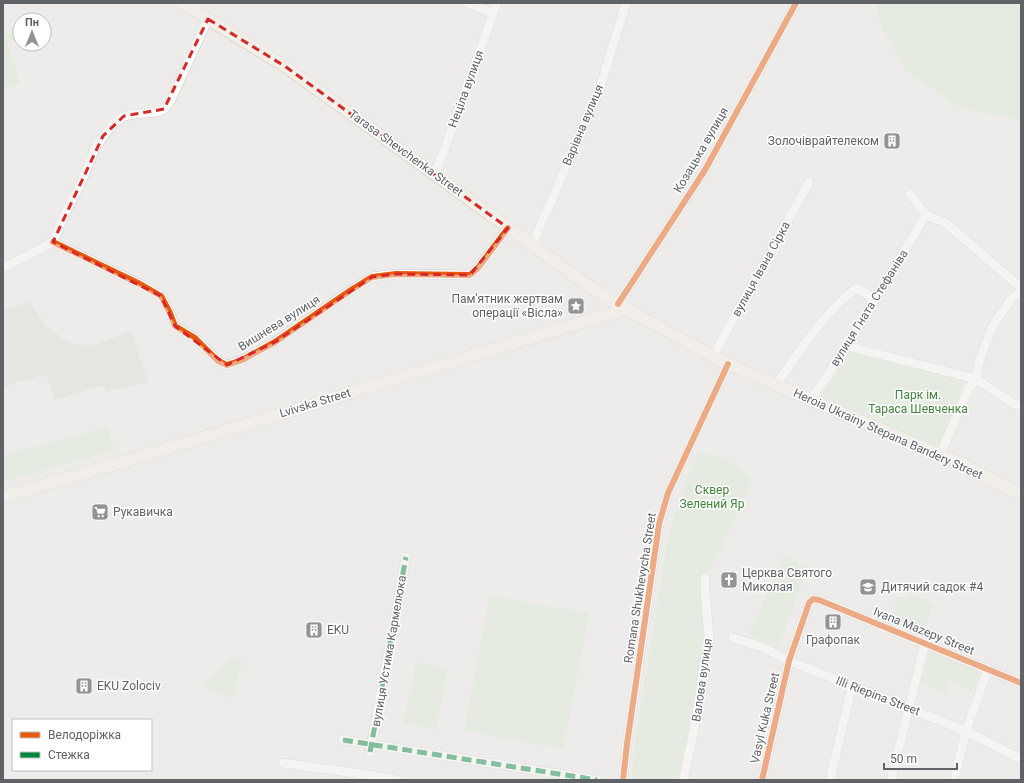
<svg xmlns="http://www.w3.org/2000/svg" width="1024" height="783" font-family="Roboto,sans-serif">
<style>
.industrial{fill:#dedcda}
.green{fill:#dae9d6}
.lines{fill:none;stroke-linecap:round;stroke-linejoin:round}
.minor-casing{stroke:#c9c9c9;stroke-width:10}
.major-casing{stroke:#d5cab9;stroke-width:13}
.minor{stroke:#fcfcfc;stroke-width:9}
.major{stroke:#f3f0ea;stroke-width:12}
.quiet{stroke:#00873e;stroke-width:5;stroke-dasharray:10 5;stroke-linecap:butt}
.cycleway-casing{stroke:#fff;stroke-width:8}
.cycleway{stroke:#e8590c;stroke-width:6}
.marked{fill:none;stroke:#d62828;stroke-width:3;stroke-dasharray:8 5;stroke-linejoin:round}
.labels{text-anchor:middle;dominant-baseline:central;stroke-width:3;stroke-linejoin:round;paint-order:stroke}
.street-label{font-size:12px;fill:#5f6367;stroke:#fff}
.poi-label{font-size:12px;fill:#5f6367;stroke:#fff;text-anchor:start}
.park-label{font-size:12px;fill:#3e8439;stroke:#fff}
</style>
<rect width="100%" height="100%" fill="#eeecea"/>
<polygon class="industrial" points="30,302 46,326 68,342 91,346 131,331 148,382 106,392 104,385 55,400 46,374 3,387 3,309"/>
<g class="green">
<polygon points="876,3 1021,3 1021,121 960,108 907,72 881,27"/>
<polygon points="20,30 20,38 8,42 20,83 3,89 3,35"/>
<polygon points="850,352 955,375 962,378 963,385 940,449 821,396"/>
<polygon points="108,427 115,450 3,482 3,455"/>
<path d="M699,453c23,2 35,8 51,24l1,7 -27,59 -18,31 -9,136 -16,70h-50l5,-45 32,-198 14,-46z"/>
<polygon points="784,556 808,568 778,648 749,634"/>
<polygon points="909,593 933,604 923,633 890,620 898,596 906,598"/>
<polygon points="490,595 589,613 563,749 464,731"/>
<polygon points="930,649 980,672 972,692 950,681 945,694 921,683"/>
<polygon points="232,658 241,659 242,662 234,697 230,698 205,688 205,685"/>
<polygon points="416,662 448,669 436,730 403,723"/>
</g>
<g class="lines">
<g class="minor-casing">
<g id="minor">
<polyline points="467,3 493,13"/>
<polyline points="435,175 497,3"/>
<polyline points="910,194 926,215 946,223 1021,288"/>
<polyline points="53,242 140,284 161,296 170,313 175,326 195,338 218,361 227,365 242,360 275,342 351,290 372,277 396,274 470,275 478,268 508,228"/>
<polyline points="532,245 599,91 626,3"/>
<polyline points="3,268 53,242 63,217 81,183 96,146 113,124 124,116 135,114 157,112 164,109 170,102 208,19"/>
<polyline points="618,304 705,170 796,3"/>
<polyline points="847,346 976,379 1014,404 1021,406"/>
<polyline points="713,356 809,182"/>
<path d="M776,385c24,-34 46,-70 80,-97l11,6 7,8"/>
<polyline points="811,400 847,346 926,215"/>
<polyline points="940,455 968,390 976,379 979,362 992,328 1000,315 1011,299 1021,291"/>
<polyline points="733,638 762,647 789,661 966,731 1021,759"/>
<polyline points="343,740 597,780"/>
<polyline points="370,752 406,557"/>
<polyline points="283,763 376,776 397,780"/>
<polyline points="623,780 627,744 659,524 668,493 728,364"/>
<polyline points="683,780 694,730 709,636 705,592 705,578"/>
<polyline points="762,780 789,661 809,603 813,599 819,600 1021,683"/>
<polyline points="830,780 852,686"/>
<polyline points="891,780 925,643"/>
<polyline points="954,780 966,731 988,669"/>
</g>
</g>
<g class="major-casing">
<g id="major">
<polyline points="182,3 286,67 596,291 626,309 728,364 776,385 965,465 1021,495"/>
<polyline points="3,497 129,460 626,309"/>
</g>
</g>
<use href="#minor" class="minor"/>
<use href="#major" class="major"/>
<g class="quiet">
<polyline points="343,740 597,780"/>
<polyline points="370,752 406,557"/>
</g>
<g class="cycleway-casing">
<g id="cycleway">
<polyline points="53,242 140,284 161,296 170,313 175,326 195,338 218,361 227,365 242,360 275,342 351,290 372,277 396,274 470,275 478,268 508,228"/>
<polyline points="618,304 705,170 796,3"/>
<polyline points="623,780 627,744 659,524 668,493 728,364"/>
<polyline points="762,780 789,661 809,603 813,599 819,600 1021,683"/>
</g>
</g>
<use href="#cycleway" class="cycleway"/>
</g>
<path d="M0 0H1024V783H0ZM208,19l78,48 222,161 -38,47 -74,-1 -24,3 -97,65 -48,23 -52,-39 -14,-30 -108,-54 50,-106 21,-20 40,-7z" fill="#eeecea" fill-opacity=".55" fill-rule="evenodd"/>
<path class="marked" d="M208,19l78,48 222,161 -38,47 -74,-1 -24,3 -97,65 -48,23 -52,-39 -14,-30 -108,-54 50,-106 21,-20 40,-7z"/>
<defs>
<g id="building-square" transform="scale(0.9)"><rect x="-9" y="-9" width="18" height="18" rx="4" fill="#919395" stroke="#fff"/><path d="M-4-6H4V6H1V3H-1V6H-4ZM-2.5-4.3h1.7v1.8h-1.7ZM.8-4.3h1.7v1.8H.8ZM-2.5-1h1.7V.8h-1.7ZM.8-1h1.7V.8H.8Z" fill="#fff"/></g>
<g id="sight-square" transform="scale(0.9)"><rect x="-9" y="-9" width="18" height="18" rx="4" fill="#919395" stroke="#fff"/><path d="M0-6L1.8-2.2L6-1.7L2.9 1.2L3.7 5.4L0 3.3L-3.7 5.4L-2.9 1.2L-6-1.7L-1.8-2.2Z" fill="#fff"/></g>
<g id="supermarket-square" transform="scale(0.9)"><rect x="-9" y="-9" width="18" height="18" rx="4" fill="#919395" stroke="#fff"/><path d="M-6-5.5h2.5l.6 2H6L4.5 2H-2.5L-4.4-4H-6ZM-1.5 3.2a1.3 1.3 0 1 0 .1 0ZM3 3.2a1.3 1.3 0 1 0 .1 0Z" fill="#fff"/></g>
<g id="church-square" transform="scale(0.9)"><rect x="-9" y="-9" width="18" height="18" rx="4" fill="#919395" stroke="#fff"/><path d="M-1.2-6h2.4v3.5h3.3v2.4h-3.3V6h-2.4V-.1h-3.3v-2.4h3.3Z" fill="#fff"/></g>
<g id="school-square" transform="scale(0.9)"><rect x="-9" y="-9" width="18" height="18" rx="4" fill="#919395" stroke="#fff"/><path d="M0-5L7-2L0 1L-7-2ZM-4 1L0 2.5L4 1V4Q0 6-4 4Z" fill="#fff"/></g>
</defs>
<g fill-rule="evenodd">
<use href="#building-square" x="892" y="141"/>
<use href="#sight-square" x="576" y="306"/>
<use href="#supermarket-square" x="100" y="512"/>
<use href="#church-square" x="729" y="580"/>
<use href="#school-square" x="868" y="587"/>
<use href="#building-square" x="833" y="622"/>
<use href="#building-square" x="314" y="630"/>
<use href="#building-square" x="84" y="686"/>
</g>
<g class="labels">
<g class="street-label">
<text transform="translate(466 89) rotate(-70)">Неціла вулиця</text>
<text transform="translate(583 125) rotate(-67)">Варівна вулиця</text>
<text transform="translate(701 150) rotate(-60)">Козацька вулиця</text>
<text transform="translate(406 153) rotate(36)">Tarasa Shevchenka Street</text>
<text transform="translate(761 269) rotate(-61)">вулиця Івана Сірка</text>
<text transform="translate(869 308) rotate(-58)">вулиця Гната Стефаніва</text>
<text transform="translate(279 323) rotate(-32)">Вишнева вулиця</text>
<text transform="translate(315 403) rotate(-17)">Lvivska Street</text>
<text transform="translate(888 434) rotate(24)">Heroia Ukrainy Stepana Bandery Street</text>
<text transform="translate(640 588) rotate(-81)">Romana Shukhevycha Street</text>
<text transform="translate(924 631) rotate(22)">Ivana Mazepy Street</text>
<text transform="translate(389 651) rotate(-80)">вулиця Устима Кармелюка</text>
<text transform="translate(702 680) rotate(-82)">Валова вулиця</text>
<text transform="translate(878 696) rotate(21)">Illi Riepina Street</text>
<text transform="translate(765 718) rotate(-77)">Vasyl Kuka Street</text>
</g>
<g class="poi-label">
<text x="879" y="141" text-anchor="end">Золочіврайтелеком</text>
<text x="563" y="299" text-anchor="end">Пам'ятник жертвам<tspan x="563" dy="14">операції «Вісла»</tspan></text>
<text x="113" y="512">Рукавичка</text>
<text x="742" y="573">Церква Святого<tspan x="742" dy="14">Миколая</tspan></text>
<text x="881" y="587">Дитячий садок #4</text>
<text x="327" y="630">EKU</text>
<text x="833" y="640" text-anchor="middle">Графопак</text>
<text x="97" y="686">EKU Zolociv</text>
</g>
<g class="park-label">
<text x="918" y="395">Парк ім.<tspan x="918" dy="14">Тараса Шевченка</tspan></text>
<text x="712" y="490">Сквер<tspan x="712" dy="14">Зелений Яр</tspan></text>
</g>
</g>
<rect width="1024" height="783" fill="none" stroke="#5f6367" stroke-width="8"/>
<rect x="12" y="719" width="140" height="52" fill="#ffffff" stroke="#bfc1c2"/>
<rect x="20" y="732" width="20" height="6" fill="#e8590c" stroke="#bfc1c2"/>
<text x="48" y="739" font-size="12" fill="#5f6367">Велодоріжка</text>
<rect x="20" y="752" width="20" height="6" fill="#00873e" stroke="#bfc1c2"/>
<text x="48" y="759" font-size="12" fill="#5f6367">Стежка</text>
<g transform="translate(32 32)"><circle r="19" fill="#ffffff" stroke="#bfc1c2"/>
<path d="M0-3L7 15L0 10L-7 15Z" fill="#919395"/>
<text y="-6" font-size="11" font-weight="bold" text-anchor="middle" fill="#5f6367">Пн</text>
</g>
<path d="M884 763v6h73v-6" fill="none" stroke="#5f6367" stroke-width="2"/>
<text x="890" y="763" font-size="12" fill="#5f6367" stroke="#ffffff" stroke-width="3" paint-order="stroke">50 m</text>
</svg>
